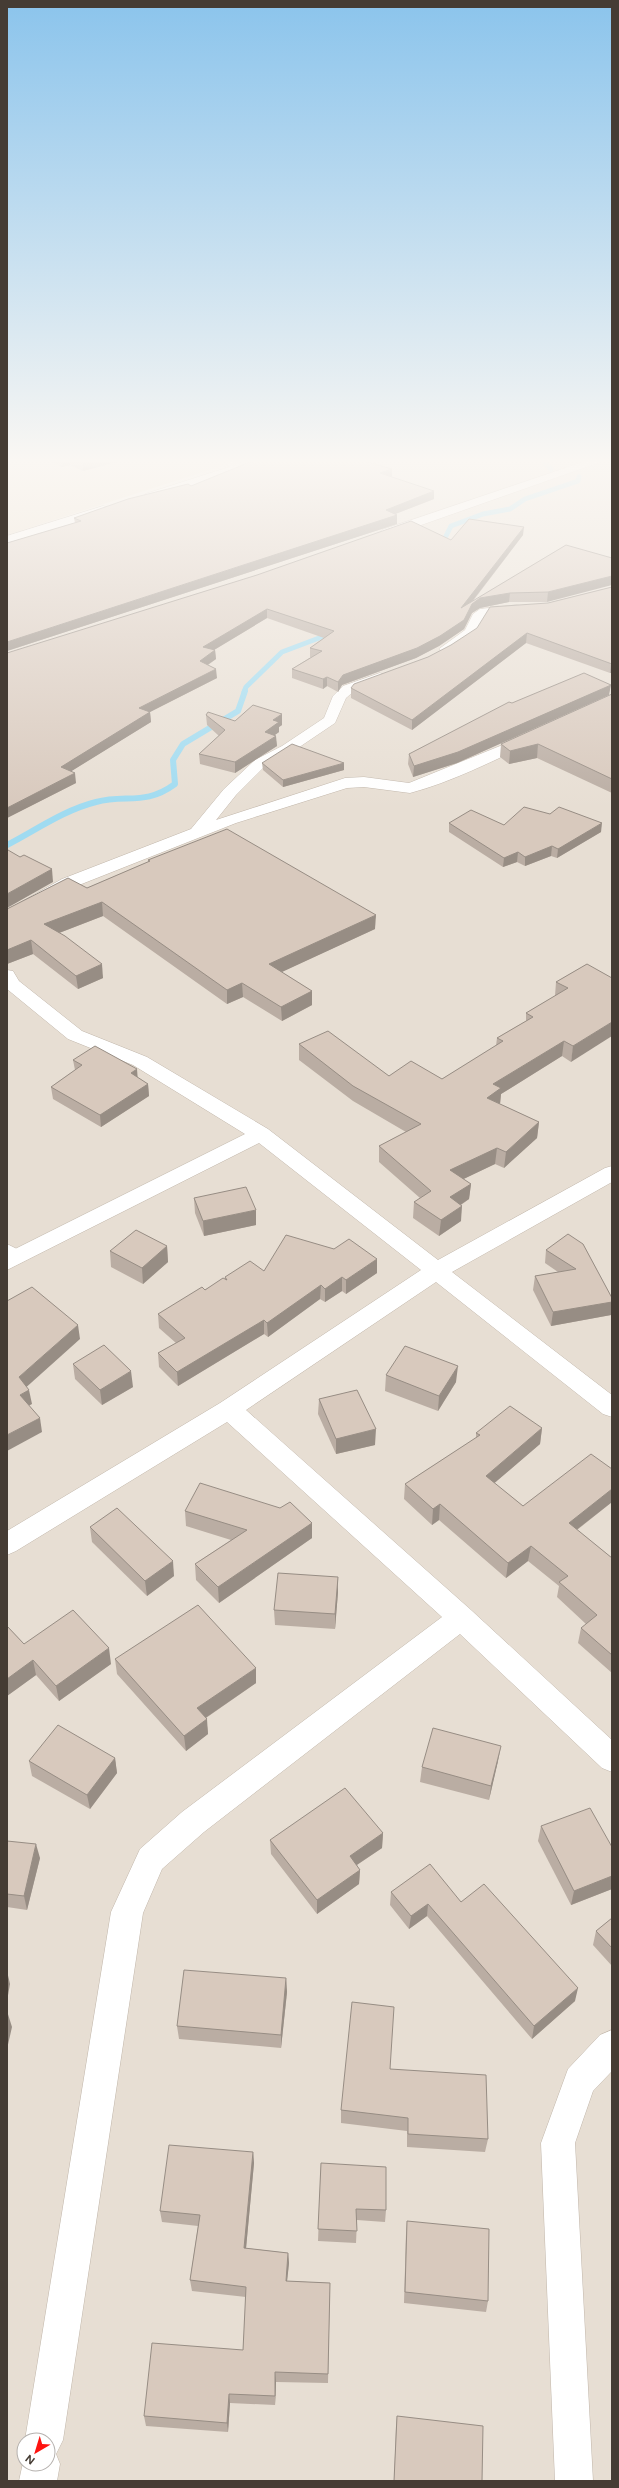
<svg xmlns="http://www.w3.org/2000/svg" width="619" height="2488" font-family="Figtree,sans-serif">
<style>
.residential{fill:#e7ded3;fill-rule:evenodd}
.education{fill:#ece0ce}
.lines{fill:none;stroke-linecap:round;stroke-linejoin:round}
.stream-far1{stroke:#9fdbf1;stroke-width:5}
.stream{stroke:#9fdbf1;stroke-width:6}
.lane-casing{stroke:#c1b6aa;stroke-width:1}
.street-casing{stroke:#c1b6aa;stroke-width:1}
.lane{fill:#fff;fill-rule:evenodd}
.street{fill:#fff;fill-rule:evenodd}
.wall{fill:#baada3}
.shaded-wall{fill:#978d84}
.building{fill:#d8c9bd;stroke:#978d84}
</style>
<rect width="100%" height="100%" fill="#f3ede5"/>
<path class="residential" d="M243,460h369v2021h-605v-1945l247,-71zM24,2440h24v24h-24z"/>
<polygon class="education" points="7,460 213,460 225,465 7,535"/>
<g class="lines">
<g class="stream-far1">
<polyline points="542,460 551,469"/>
<polyline points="440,548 451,526 483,514 510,509 525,499 578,481 579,477"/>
<polyline points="244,692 246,687 282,652 335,632"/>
</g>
<path class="stream" d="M7,845c29,-15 57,-35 89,-43 31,-8 49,4 79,-18l-2,-24 10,-16 55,-33 7,-20"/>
<g class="lane-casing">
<polygon id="lane" points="7,1244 23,1252 26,1256 23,1260 17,1262 7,1258"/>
</g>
<g class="street-casing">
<g id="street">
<polygon points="223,460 235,460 242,467 236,472 153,498 145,498 143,496 145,494 229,467"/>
<polygon points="589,460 606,460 390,536 386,537 380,533 382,530"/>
<polygon points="103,506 107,507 109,510 107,513 7,544 7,536"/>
<path d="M517,605l5,1 2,3 -2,3 -33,4c-6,4 -5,8 -9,13 -6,10 -23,21 -34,24l-7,-4 26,-19 8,-16 7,-5z"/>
<path d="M380,673l7,4 -2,3 -32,12 -7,6 -11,25 -43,29 -27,14 -29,29 -20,25 129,-42 19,-1 45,6 113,-46 5,-2 8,5 -3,3c-40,18 -80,39 -122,50l-46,-6 -17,1 -111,35 -162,64 -67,35v-12l55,-31 129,-50 33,-40 31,-29 27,-14 42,-28 9,-22 10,-10z"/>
<polygon points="7,970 13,971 19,981 82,1031 147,1057 268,1129 438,1260 605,1168 612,1166 612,1182 452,1272 612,1395 612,1417 603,1414 436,1282 246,1410 471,1610 612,1740 612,1772 602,1768 460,1634 204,1832 162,1869 143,1913 63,2440 56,2454 60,2464 57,2481 19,2481 24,2458 24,2464 48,2464 48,2440 25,2440 111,1912 140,1849 182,1812 442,1617 227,1422 16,1551 7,1555 7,1531 220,1403 421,1270 259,1143 7,1270 7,1253 245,1134 133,1065 68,1039 7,989"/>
<polygon points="612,2030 612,2071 593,2091 575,2143 593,2481 555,2481 541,2143 568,2069 600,2035"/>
</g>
</g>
<use href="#lane" class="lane"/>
<use href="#street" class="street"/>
</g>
<g class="wall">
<polygon points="47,460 124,460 83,471 70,465 62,467"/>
<polygon points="392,469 392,477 434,499 395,514 397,515 397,524 7,651 7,543 75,523 74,518 191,486"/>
<polygon points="523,535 473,601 566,545 547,602 509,602 480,608 472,613 464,629 439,646 416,658 342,685 338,692 327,686 323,689 292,678 292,669 311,657 310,657 310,648 324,638 267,618 214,650 215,650 216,659 208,665 217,678 150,712 151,722 71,771 76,783 7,818 7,653 451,540"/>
<polygon points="612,587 612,673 610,673 526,643 412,730 351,698 351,688 428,657 548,603"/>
<polygon points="612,694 612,793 537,758 509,764 500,757 501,744"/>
<polygon points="609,695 457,763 413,777 408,764 409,754 512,703"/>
<polygon points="206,715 235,721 282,725 279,727 279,732 275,735 277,746 235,773 200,764 199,754 219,736 207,725"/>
<polygon points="262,763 344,770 283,787 263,770"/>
<polygon points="449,823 504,825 601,832 557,858 551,856 525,866 517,862 503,867 449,832"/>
<polygon points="148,860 375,929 281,972 312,991 312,1005 282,1021 243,997 227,1004 103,916 59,933 103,978 78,989 33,954 7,964 7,909 87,888 148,862"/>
<polygon points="587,964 571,1062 562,1056 501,1094 500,1104 539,1122 537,1138 504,1168 495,1164 463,1179 471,1184 469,1199 461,1205 461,1221 439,1236 413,1218 414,1202 420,1198 379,1162 379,1146 406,1132 353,1101 299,1060 299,1044 389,1076 442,1079 496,1046 497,1038 526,1021 526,1013 555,996 556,982"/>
<polygon points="73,1060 137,1077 148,1084 149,1096 101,1127 53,1099 51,1087 75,1070"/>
<polygon points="194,1198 256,1225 204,1236 195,1213"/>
<polygon points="583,1244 612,1298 612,1311 611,1315 551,1326 533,1290 535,1276 558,1272 545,1263 546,1250"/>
<polygon points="167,1246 168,1262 143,1284 111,1267 110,1251"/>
<polygon points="264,1271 377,1273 346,1294 342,1291 325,1302 320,1299 268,1337 264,1334 178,1386 159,1367 158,1353 176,1343 159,1328 158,1314 225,1279 225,1277"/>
<polygon points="73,1364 133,1387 102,1405 75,1379"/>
<polygon points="386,1375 456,1382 438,1411 385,1391"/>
<polygon points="319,1399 375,1445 336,1454 318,1414"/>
<polygon points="542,1428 540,1444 494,1483 523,1506 612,1469 612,1502 577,1530 612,1558 612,1673 578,1643 581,1628 586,1624 557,1597 559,1586 528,1561 506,1578 439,1520 432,1525 404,1499 405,1484 476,1438 476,1433"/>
<polygon points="185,1511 312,1523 312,1538 219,1603 196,1580 195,1564 231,1540 186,1526"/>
<polygon points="90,1527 174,1576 147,1596 92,1542"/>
<polygon points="338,1577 338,1592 335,1629 275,1625 274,1610"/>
<polygon points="7,1626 24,1644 111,1664 59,1701 36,1675 7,1696"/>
<polygon points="115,1659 256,1683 206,1718 208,1734 186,1751 117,1674"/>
<polygon points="115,1758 117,1773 90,1809 32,1776 29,1761"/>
<polygon points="498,1761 489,1800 420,1782 422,1767"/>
<polygon points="541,1826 612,1847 612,1889 571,1905 538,1841"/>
<polygon points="383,1833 382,1848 357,1865 360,1870 359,1884 317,1914 271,1854 270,1840"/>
<polygon points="7,1841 40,1858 27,1910 7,1907"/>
<polygon points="391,1892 461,1902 575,2001 532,2039 427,1916 409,1929 390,1905"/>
<polygon points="612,1918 612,1966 593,1945 596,1931"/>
<polygon points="286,1978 287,1992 281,2048 179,2039 177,2026"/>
<polygon points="390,2069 488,2139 485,2152 407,2147 407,2131 341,2123 341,2110"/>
<polygon points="253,2152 254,2163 246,2248 288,2253 289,2263 287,2281 330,2283 328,2383 276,2382 275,2405 230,2403 228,2432 146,2426 144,2416 243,2350 246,2297 192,2291 190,2280 198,2226 162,2222 160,2211"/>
<polygon points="321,2163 386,2210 385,2222 357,2220 356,2243 318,2241"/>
<polygon points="407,2221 488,2301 486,2312 404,2303 406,2233"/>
<polygon points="397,2416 482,2481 394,2481 396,2426"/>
</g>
<g class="shaded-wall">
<polygon points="61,460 69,460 70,465 62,467"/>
<polygon points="83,460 124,460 83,471"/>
<polygon points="392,469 392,477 380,473"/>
<polygon points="434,491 434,499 385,518 386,510"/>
<polygon points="397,515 397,524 7,651 7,642"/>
<polygon points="524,527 523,535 460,617 461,608"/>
<polygon points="612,576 612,585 547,602 548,592"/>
<polygon points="510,593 509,602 480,608 472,613 464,629 439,646 416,658 342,685 338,692 338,682 343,675 472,604 480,598"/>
<polygon points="267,609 267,618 204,656 203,647"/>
<polygon points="527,633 526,643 412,730 412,720"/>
<polygon points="215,650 216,659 200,670 200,661"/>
<polygon points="611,664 612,664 612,673 610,673"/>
<polygon points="216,669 217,678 150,712 151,722 62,777 61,767 139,708"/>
<polygon points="327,677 327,686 323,689 323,679"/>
<polygon points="611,685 609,695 457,763 413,777 414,766"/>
<polygon points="282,714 282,725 279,727 279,732 265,742 265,732 273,720"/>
<polygon points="276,736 277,746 235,773 235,762"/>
<polygon points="538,744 537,758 509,764 510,751"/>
<polygon points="344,763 344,770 283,787 283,780"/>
<polygon points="75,773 76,783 7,818 7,808"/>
<polygon points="602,823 601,832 557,858 558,849"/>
<polygon points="552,846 551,856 525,866 525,857"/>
<polygon points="518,852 517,862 503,867 504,858"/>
<polygon points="52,869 53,882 7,908 7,894"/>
<polygon points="102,902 103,916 46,938 44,924"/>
<polygon points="376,915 375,929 269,978 269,964"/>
<polygon points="31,940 33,954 7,964 7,950"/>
<polygon points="102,964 103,978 78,989 76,976"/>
<polygon points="242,983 243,997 227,1004 227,990"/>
<polygon points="312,991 312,1005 282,1021 281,1007"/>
<polygon points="612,1022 612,1036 571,1062 573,1046"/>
<polygon points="564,1041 562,1056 501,1094 500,1104 487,1098 493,1084"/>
<polygon points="137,1069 138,1082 131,1073"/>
<polygon points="148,1084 149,1096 101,1127 100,1115"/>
<polygon points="539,1122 537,1138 504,1168 506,1152"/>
<polygon points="497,1148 495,1164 449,1186 450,1170"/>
<polygon points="471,1184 469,1199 448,1213 450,1197"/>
<polygon points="462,1206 461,1221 439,1236 441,1220"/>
<polygon points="256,1210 256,1225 204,1236 203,1221"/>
<polygon points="167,1246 168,1262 143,1284 142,1268"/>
<polygon points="377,1259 377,1273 346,1294 346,1280"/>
<polygon points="342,1277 342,1291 325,1302 325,1289"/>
<polygon points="321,1285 320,1299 268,1337 267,1323"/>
<polygon points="612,1302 611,1315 551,1326 553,1312"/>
<polygon points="264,1320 264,1334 178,1386 177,1372"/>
<polygon points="78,1325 80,1339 22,1391 19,1377"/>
<polygon points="458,1366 456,1382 438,1411 439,1396"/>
<polygon points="131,1371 133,1387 102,1405 100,1390"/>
<polygon points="29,1390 32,1404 23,1409 20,1395"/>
<polygon points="40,1418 42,1432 7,1451 7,1435"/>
<polygon points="542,1428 540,1444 484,1492 486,1476"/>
<polygon points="376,1429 375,1445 336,1454 336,1439"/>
<polygon points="612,1489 612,1502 566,1538 569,1523"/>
<polygon points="440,1504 439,1520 432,1525 433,1509"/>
<polygon points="312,1523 312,1538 219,1603 218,1587"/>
<polygon points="531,1546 528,1561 506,1578 508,1563"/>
<polygon points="173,1561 174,1576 147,1596 145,1581"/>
<polygon points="338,1577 338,1592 335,1629 335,1614"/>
<polygon points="109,1648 111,1664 59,1701 56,1686"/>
<polygon points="33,1660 36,1675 7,1696 7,1679"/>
<polygon points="256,1668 256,1683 198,1723 197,1708"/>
<polygon points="207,1719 208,1734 186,1751 184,1736"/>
<polygon points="501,1746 498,1761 489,1800 491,1786"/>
<polygon points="115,1758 117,1773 90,1809 87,1795"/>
<polygon points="383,1833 382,1848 349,1870 350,1856"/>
<polygon points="36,1844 40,1858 27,1910 24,1896"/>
<polygon points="360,1870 359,1884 317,1914 317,1900"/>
<polygon points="612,1876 612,1889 571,1905 574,1891"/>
<polygon points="428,1904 427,1916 409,1929 411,1916"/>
<polygon points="7,1971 10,1984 7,2001"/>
<polygon points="286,1978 287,1992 281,2048 281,2035"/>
<polygon points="578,1988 575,2001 532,2039 534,2026"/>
<polygon points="7,2011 12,2027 7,2049"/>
<polygon points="253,2152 254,2163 245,2259 244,2248"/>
<polygon points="288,2253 289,2263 286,2291 286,2281"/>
<polygon points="275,2372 276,2382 275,2405"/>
<polygon points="229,2394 230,2403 228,2432 227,2423"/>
</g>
<g class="building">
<polygon points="255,460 361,460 392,469 380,473 434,491 386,510 397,515 7,642 7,543 81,521 74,518 128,499 188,484 191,486"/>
<polygon points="469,519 524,527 461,608 566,545 612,558 612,576 548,592 510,593 480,598 472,604 464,620 440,636 417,648 343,675 338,682 327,677 323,679 292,669 322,651 310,648 334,631 267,609 203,647 215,650 200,661 216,669 139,708 150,712 61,767 75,773 7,808 7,653 257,575 411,521 451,540"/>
<polygon points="612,587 612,664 527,633 412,720 351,688 354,684 428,657 451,645 477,628 490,607 548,603"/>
<polygon points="584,673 611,685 458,752 414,766 409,754 509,702 512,703"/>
<polygon points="612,694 612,779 538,744 510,751 501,744"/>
<polygon points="253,705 282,714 273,720 279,722 265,732 276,736 235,762 199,754 225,730 206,715 208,712 235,721"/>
<polygon points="292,744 344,763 283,780 262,763"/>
<polygon points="524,807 550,814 559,807 602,823 558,849 552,846 525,857 518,852 504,858 449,823 471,810 504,825"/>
<polygon points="227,829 376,915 269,964 312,991 281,1007 242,983 227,990 102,902 44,924 65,936 102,964 76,976 31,940 7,950 7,909 68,878 87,888 150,861 148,860"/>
<polygon points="8,850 20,857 24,855 52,869 7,894 7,851"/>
<polygon points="587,964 612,978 612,1022 573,1046 564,1041 493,1084 501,1088 487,1098 539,1122 506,1152 497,1148 450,1170 471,1184 450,1197 462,1206 441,1220 414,1202 431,1191 379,1146 421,1124 353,1086 299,1044 328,1031 389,1076 411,1061 442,1079 503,1041 497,1038 533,1017 526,1013 568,988 556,982"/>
<polygon points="95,1046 137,1069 131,1073 148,1084 100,1115 51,1087 82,1065 73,1060"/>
<polygon points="246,1187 256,1210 203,1221 194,1198"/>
<polygon points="136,1230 167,1246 142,1268 110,1251"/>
<polygon points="568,1234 583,1244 612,1298 612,1302 553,1312 535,1276 576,1269 546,1250"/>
<polygon points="286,1235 334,1249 349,1239 377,1259 346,1280 342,1277 325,1289 321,1285 267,1323 264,1320 177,1372 158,1353 185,1338 158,1314 202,1287 205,1290 223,1278 227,1280 225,1277 250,1261 264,1271"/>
<polygon points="32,1287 78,1325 19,1377 29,1390 20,1395 40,1418 7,1435 7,1301"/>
<polygon points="104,1345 131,1371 100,1390 73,1364"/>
<polygon points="405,1346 458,1366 439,1396 386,1375"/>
<polygon points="357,1390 376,1429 336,1439 319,1399"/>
<polygon points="510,1406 542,1428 486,1476 523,1506 591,1454 612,1469 612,1489 569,1523 612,1558 612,1655 581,1628 597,1615 559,1582 568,1576 531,1546 508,1563 440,1504 433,1509 405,1484 480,1435 476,1433"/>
<polygon points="200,1483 280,1508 290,1502 312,1523 218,1587 195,1564 247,1530 185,1511"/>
<polygon points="117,1508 173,1561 145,1581 90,1527"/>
<polygon points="278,1573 338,1577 335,1614 274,1610"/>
<polygon points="198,1605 256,1668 197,1708 207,1719 184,1736 115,1659"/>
<polygon points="73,1610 109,1648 56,1686 33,1660 7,1679 7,1626 24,1644"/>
<polygon points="58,1725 115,1758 87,1795 29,1761"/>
<polygon points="433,1728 501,1746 491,1786 422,1767"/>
<polygon points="345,1788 383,1833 350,1856 360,1870 317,1900 270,1840"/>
<polygon points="590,1808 612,1847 612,1876 574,1891 541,1826"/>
<polygon points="7,1841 36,1844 24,1896 7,1894"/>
<polygon points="430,1864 461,1902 484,1884 578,1988 534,2026 428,1904 411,1916 391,1892"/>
<polygon points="612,1918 612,1948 596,1931"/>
<polygon points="184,1970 286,1978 281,2035 177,2026"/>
<polygon points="352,2002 394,2007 390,2069 486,2075 488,2139 408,2134 408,2118 341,2110"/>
<polygon points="169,2145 253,2152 244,2248 288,2253 286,2281 330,2283 328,2374 275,2372 275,2396 229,2394 227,2423 144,2416 152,2343 243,2350 246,2287 190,2280 200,2215 160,2211"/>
<polygon points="321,2163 386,2167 386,2210 356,2209 357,2231 318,2229"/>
<polygon points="407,2221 489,2229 488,2301 405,2292"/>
<polygon points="397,2416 483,2426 482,2481 394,2481"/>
</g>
<linearGradient id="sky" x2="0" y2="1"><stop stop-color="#8bc4ec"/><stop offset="0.57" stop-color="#faf7f3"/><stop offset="1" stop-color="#faf7f3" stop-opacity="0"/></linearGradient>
<rect width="619" height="809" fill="url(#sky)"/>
<rect width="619" height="2488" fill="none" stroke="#453c34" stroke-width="16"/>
<g transform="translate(36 2452) rotate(218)"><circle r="19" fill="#ffffff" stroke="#b5b1ae"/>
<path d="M0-3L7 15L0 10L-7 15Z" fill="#fe1310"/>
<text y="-6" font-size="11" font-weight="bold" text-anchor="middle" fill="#453c34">N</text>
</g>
</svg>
